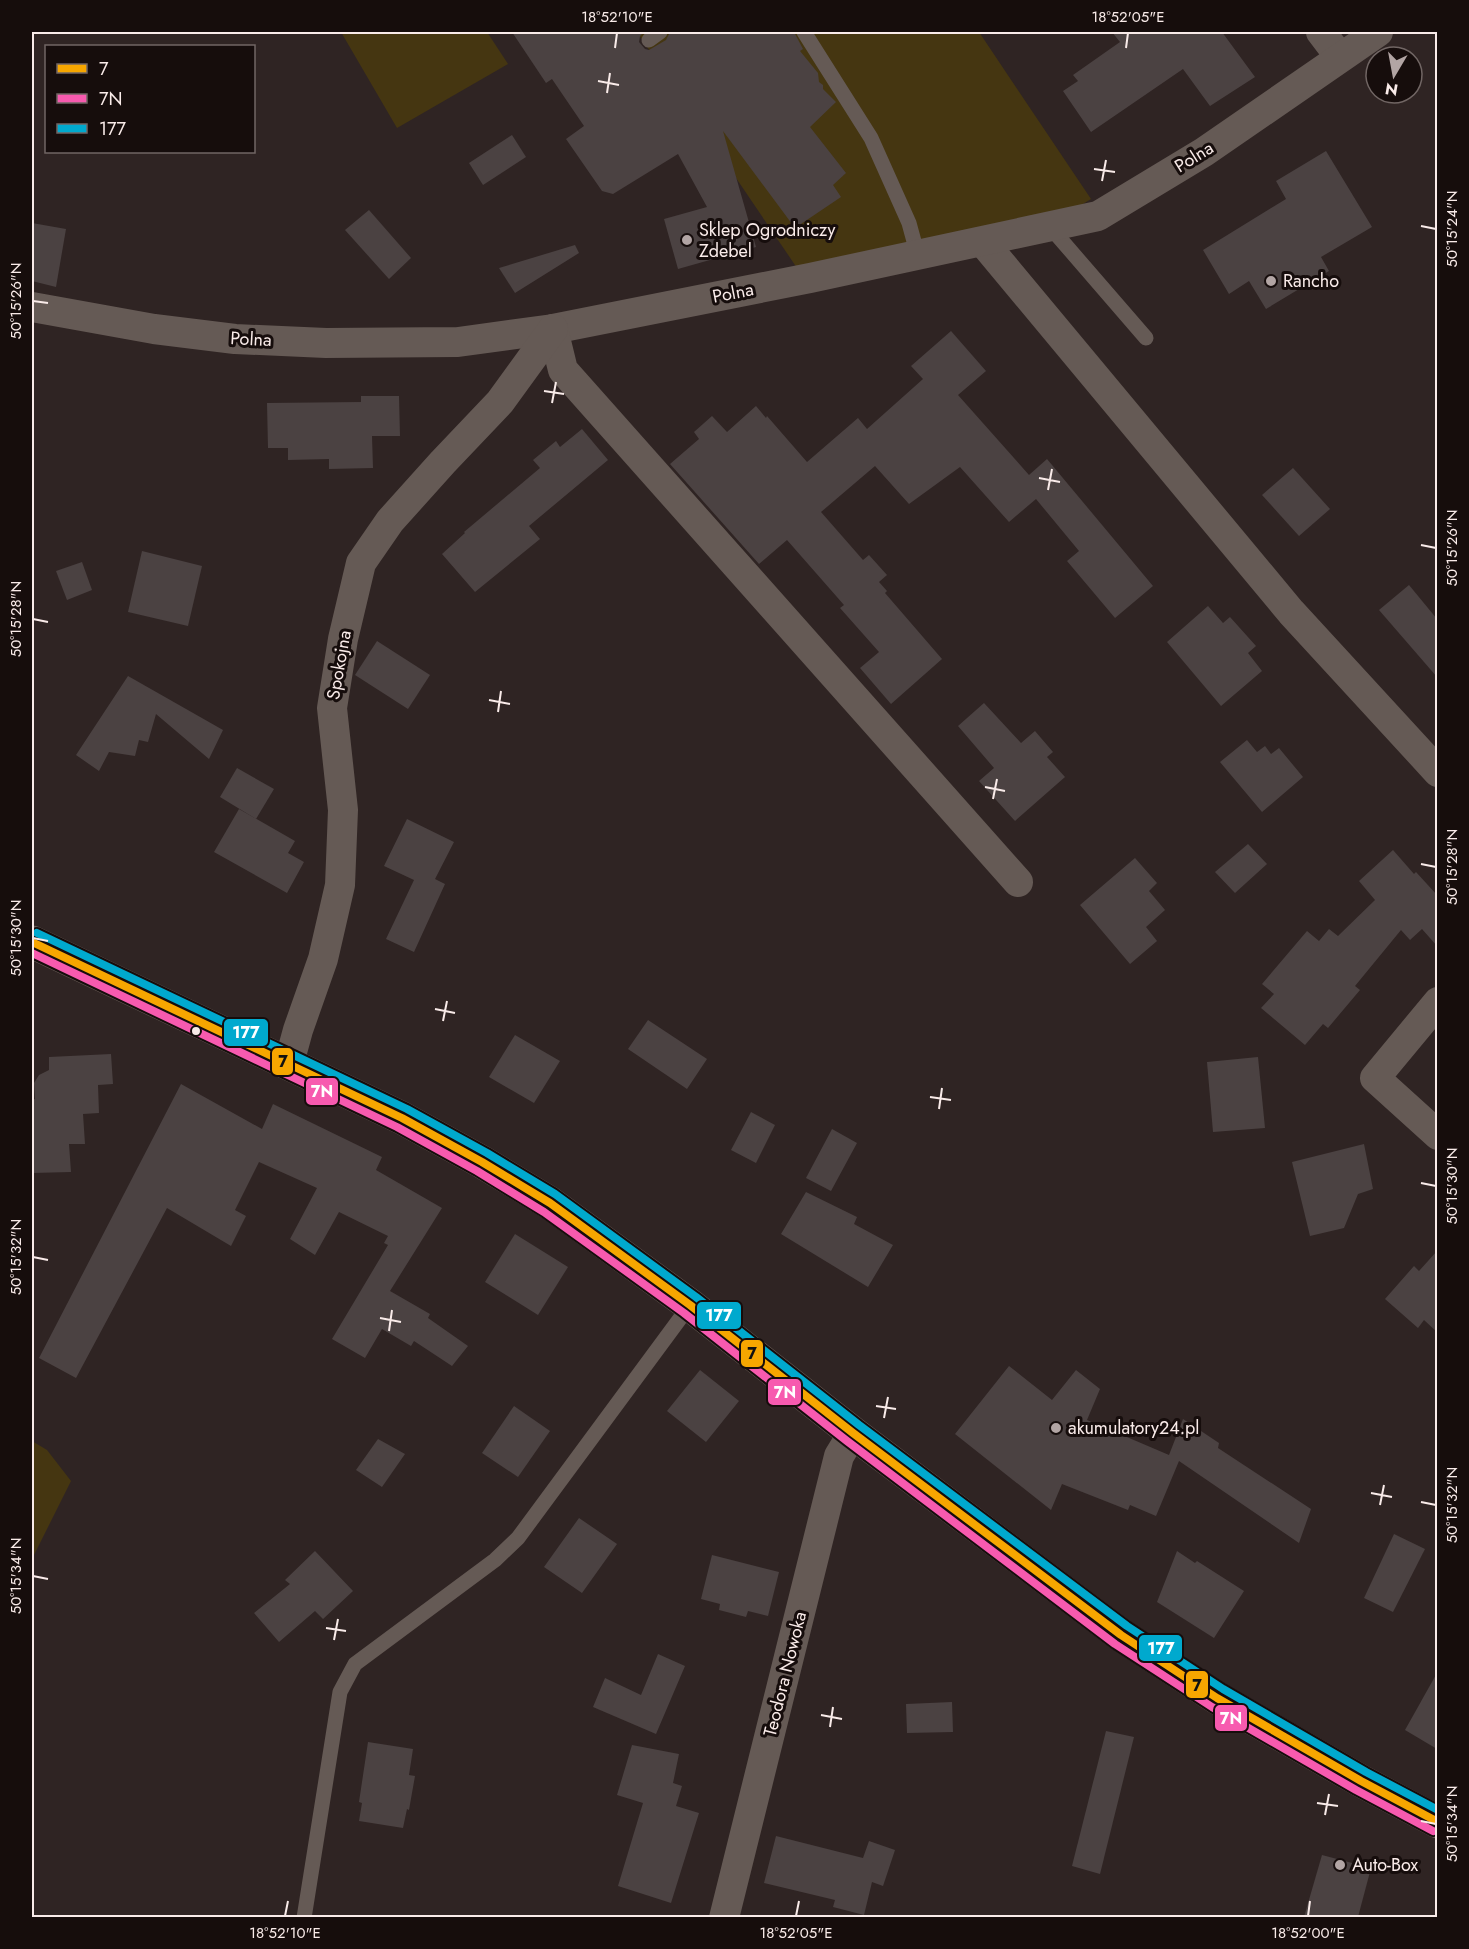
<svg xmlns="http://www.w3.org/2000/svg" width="1469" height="1949" font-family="Jost,sans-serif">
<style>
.green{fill:#453611}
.building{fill:#4b4242}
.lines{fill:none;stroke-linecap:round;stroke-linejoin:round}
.lane{stroke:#655a55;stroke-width:15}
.street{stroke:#655a55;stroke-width:30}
.secondary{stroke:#685b56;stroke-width:33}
.bus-1-casing{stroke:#160d0c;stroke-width:12}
.bus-2-casing{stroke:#160d0c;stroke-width:12}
.bus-3-casing{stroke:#160d0c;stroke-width:12}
.bus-1{stroke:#f7a600;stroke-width:8}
.bus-2{stroke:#f75aaf;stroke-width:8}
.bus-3{stroke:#00a9ce;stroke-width:8}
.ticks{fill:none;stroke:#f9ebe9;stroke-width:2}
.poi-dot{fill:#b2a5a4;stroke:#160d0c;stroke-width:2}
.bus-dot{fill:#f9ebe9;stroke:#160d0c;stroke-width:2}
.labels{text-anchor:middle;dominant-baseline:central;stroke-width:6;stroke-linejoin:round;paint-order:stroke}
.street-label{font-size:18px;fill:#f9ebe9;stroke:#160d0c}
.poi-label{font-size:18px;fill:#f9ebe9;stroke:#160d0c;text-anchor:start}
.line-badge{stroke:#160d0c;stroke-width:2}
.badge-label{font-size:16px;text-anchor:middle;font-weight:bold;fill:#fff}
.pale-badge-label{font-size:16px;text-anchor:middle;font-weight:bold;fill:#111}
.neatline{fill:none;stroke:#f9ebe9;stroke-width:2}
.ticks-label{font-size:15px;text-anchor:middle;fill:#f9ebe9}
</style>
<rect width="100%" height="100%" fill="#2f2423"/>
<g class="green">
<polygon points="341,32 487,32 508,64 397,128"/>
<polygon points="633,32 979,32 1091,199 1078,207 797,268 639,35"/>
<polygon points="32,1441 47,1450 71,1481 32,1559"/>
</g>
<g class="building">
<polygon points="512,32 644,32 640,36 639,42 645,49 649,50 666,40 670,32 794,32 803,49 800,51 818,73 819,82 823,85 823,89 836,102 810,127 846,173 833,185 841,197 795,228 723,131 756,247 678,269 664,219 707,207 678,154 613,194 602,191 566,139 584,126 552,79 546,83"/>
<polygon points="1112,32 1222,32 1255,77 1210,106 1183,69 1091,132 1063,91 1078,81 1073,75 1120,42"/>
<polygon points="512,135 526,157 483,185 469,163"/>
<polygon points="1326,151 1372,227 1321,257 1329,271 1266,309 1249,281 1229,294 1203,250 1286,199 1276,181"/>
<polygon points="369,210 411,258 389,279 345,230"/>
<polygon points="32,223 66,229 56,287 32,281"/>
<polygon points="575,245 579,253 515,293 499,268"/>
<polygon points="951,331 986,371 958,395 1029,475 1047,459 1153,586 1115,618 1067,561 1079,551 1036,499 1009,522 960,467 909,504 875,466 821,512 863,560 869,555 887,575 879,582 887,591 885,593 942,659 891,704 860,668 879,652 840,608 844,605 787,540 759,564 670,464 699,439 694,432 712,416 727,432 756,406 766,418 767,416 807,462 858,418 867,429 923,379 911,366"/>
<polygon points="361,396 399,396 400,436 372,436 373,468 329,469 329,459 288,460 288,448 268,448 267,403 361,402"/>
<polygon points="582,429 608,460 529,526 540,539 475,592 442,554 465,533 464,532 540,468 533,460 556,441 560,447"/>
<polygon points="1293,468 1330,509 1299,536 1262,495"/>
<polygon points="142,551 202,566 188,626 128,612"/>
<polygon points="82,562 92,590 67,600 56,571"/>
<polygon points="1409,585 1437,619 1437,677 1379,610"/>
<polygon points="1208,606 1223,623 1230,617 1256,646 1248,653 1262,671 1221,706 1167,642"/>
<polygon points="377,641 430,675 408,709 355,675"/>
<polygon points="128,676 223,730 209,759 156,714 148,742 139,740 135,756 109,752 99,771 76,755"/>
<polygon points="984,703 1021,743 1035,731 1053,752 1047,757 1065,777 1015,821 979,781 994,768 958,726"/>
<polygon points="1247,740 1257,752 1265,746 1271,754 1279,748 1303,777 1262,812 1220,762"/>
<polygon points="237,768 274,789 256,819 220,797"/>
<polygon points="239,809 295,841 288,853 304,862 287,893 214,852"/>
<polygon points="407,819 454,842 435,879 445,884 414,952 386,939 414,880 384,866"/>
<polygon points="1248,844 1267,864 1235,893 1215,872"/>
<polygon points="1393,850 1414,874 1416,872 1437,895 1437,946 1422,929 1410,940 1401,930 1355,986 1360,990 1328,1028 1323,1024 1305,1045 1261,1008 1274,994 1262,984 1307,931 1319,941 1329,929 1338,936 1375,900 1359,881"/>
<polygon points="1135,858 1157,883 1149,891 1165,910 1146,927 1157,941 1130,964 1080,905"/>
<polygon points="648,1020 707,1059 687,1089 628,1049"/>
<polygon points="515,1035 560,1061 534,1103 489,1077"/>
<polygon points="111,1054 113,1084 98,1085 99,1113 83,1114 85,1144 69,1144 71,1172 32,1173 32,1100 35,1099 34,1083 39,1075 49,1070 49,1057"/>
<polygon points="1258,1057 1265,1128 1213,1132 1207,1062"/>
<polygon points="181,1084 262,1129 273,1104 382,1157 376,1170 442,1208 390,1291 430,1314 428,1318 468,1346 452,1366 414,1341 411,1346 382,1329 365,1358 332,1339 388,1245 384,1243 388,1236 339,1212 315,1255 290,1239 317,1188 259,1162 235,1210 246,1216 231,1246 167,1208 76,1378 39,1358"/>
<polygon points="751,1112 775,1125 756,1163 731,1150"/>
<polygon points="832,1129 857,1143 831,1191 806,1178"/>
<polygon points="1364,1144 1373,1189 1358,1194 1344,1228 1310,1236 1292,1162"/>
<polygon points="806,1192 857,1217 854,1224 893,1245 868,1287 781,1234"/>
<polygon points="515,1234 568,1267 538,1315 485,1282"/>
<polygon points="1437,1251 1437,1332 1424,1320 1418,1328 1385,1299 1414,1266 1419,1271"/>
<polygon points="1009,1366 1052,1400 1076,1370 1100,1389 1087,1420 1169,1455 1183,1419 1219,1443 1218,1448 1311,1509 1299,1543 1179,1461 1156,1516 1130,1505 1128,1510 1062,1484 1051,1510 955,1434"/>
<polygon points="700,1370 739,1401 706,1442 667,1411"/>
<polygon points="514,1406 550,1431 518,1477 482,1453"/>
<polygon points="378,1439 405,1454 382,1487 356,1470"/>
<polygon points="579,1518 617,1544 582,1593 544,1567"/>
<polygon points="1394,1534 1425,1549 1393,1612 1364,1598"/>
<polygon points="315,1551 353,1591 323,1619 315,1611 279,1642 254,1613 290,1584 285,1580"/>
<polygon points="1177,1551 1195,1563 1197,1561 1244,1591 1214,1638 1157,1602"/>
<polygon points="712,1555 779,1572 768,1616 748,1611 746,1617 719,1610 720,1604 701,1599"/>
<polygon points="658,1654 685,1666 656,1734 593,1707 605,1678 641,1695"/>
<polygon points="1437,1673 1437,1749 1405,1730"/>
<polygon points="952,1702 953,1732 907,1733 906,1704"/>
<polygon points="1106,1731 1134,1737 1100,1874 1072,1866"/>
<polygon points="368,1742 413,1749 409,1775 415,1776 409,1810 407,1809 403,1828 359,1821 362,1803 359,1802"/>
<polygon points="632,1745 679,1754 673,1783 682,1786 676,1806 699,1813 671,1903 618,1886 643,1803 617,1795"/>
<polygon points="776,1836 863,1858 869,1841 895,1850 883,1886 872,1882 864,1915 833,1907 835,1900 764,1883"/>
<polygon points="1322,1855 1371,1868 1358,1917 1304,1917"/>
</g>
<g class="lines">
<g class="lane">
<polyline points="804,32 871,138 909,223 918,256"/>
<polyline points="649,40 660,32"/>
<polyline points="1050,227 1146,338"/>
<polyline points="304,1918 340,1692 355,1664 495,1560 518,1538 690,1305"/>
</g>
<g class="street">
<polyline points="1321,32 1340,57"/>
<polyline points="983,242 1291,612 1438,772"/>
<polyline points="32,307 154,329 235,339 326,343 458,342 553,329 810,278 1098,216 1204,152 1378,32"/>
<polyline points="553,329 563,370 1018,882"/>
<polyline points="1438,1002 1375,1078 1438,1135"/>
<polyline points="289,1063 298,1030 323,959 340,885 343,810 332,708 343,639 361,563 390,521 443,462 500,402 553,329"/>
<polyline points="724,1918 839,1456 853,1433"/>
</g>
<polyline class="secondary" points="32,942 402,1118 482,1162 550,1203 690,1305 853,1433 1121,1635 1217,1698 1361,1781 1438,1822"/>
<g class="bus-1-casing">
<polyline id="bus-1" points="32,942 402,1118 482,1162 550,1203 690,1305 853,1433 1121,1635 1217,1698 1361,1781 1438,1822"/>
</g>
<g class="bus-2-casing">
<polyline id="bus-2" points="32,953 397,1127 477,1171 544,1212 684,1313 847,1441 1115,1644 1212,1707 1356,1790 1433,1831"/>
</g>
<g class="bus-3-casing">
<polyline id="bus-3" points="37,933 407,1109 487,1153 555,1194 696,1297 859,1425 1127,1626 1223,1689 1366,1772 1438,1810"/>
</g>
<use href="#bus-1" class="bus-1"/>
<use href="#bus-2" class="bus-2"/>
<use href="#bus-3" class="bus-3"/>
</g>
<path class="ticks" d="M615,48l2,-15M1126,48l2,-15M598,81l21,4M607,93l3,-20M1094,169l21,3M1102,181l4,-21M1421,226l15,3M33,301l15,2M544,391l20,3M552,403l4,-21M1039,478l21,4M1048,490l4,-21M1421,545l15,3M33,619l15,3M489,700l21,4M498,712l3,-21M985,787l20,4M993,799l4,-20M1421,864l15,3M33,938l15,3M435,1009l20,4M443,1021l4,-20M930,1097l21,3M939,1109l3,-21M1421,1183l15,3M33,1257l15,3M380,1318l21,4M389,1331l3,-21M876,1406l20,3M884,1418l4,-21M1371,1493l21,4M1421,1502l15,3M1380,1505l4,-20M33,1576l15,3M326,1628l20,3M334,1640l4,-21M821,1715l21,4M830,1727l3,-20M1317,1803l21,3M1325,1815l4,-21M1421,1821l15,3M285,1916l3,-15M796,1916l3,-15M1308,1916l2,-15"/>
<g class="poi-dot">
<circle cx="687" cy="240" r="6"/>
<circle cx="1271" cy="281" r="6"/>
<circle cx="1056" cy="1428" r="6"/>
<circle cx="1340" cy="1865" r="6"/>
</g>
<circle class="bus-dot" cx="196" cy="1031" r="5"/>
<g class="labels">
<g class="street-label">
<text transform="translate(1194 157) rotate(-32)">Polna</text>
<text transform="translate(733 293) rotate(-11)">Polna</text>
<text transform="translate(251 339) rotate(3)">Polna</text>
<text transform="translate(339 665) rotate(-80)">Spokojna</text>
<text transform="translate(785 1674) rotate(-76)">Teodora Nowoka</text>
</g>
<g class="poi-label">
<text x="699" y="230">Sklep Ogrodniczy<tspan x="699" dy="21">Zdebel</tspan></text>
<text x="1283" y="281">Rancho</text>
<text x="1068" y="1428">akumulatory24.pl</text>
<text x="1352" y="1865">Auto-Box</text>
</g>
</g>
<g class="line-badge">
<rect x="223" y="1018" width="46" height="29" rx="6" fill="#00a9ce"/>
<rect x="271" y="1047" width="23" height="29" rx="6" fill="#f7a600"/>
<rect x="305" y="1077" width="34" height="29" rx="6" fill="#f75aaf"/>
<rect x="696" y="1301" width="46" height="29" rx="6" fill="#00a9ce"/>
<rect x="740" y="1339" width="24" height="29" rx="6" fill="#f7a600"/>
<rect x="767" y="1378" width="35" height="28" rx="6" fill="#f75aaf"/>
<rect x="1138" y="1634" width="45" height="28" rx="6" fill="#00a9ce"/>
<rect x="1185" y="1670" width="24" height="29" rx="6" fill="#f7a600"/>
<rect x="1214" y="1704" width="34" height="28" rx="6" fill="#f75aaf"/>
</g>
<g class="badge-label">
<text x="246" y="1038">177</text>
<text x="322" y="1097">7N</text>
<text x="719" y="1321">177</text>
<text x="785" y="1398">7N</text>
<text x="1161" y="1654">177</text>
<text x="1231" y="1724">7N</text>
</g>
<g class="pale-badge-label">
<text x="283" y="1067">7</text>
<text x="752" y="1359">7</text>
<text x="1197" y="1691">7</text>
</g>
<rect width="1469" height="1949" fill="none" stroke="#160d0c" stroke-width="66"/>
<rect x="45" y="45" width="210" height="108" fill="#160d0c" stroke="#716664" stroke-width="1.5"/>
<rect x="57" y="64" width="30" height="9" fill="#f7a600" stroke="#716664" stroke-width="1.5"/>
<text x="99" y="75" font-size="18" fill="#f9ebe9">7</text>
<rect x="57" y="94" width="30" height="9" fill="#f75aaf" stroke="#716664" stroke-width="1.5"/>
<text x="99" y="105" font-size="18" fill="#f9ebe9">7N</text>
<rect x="57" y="124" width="30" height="9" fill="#00a9ce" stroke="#716664" stroke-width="1.5"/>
<text x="99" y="135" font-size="18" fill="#f9ebe9">177</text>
<g transform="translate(1394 75) rotate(190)"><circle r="28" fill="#160d0c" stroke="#716664" stroke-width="1.5"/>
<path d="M0-4.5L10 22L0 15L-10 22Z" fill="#b2a5a4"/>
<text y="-9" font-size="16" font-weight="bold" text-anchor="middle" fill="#f9ebe9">N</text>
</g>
<rect x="33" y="33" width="1403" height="1883" class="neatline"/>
<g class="ticks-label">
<text x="617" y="22">18°52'10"E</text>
<text x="1128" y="22">18°52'05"E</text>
<text transform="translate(1452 229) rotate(-90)" y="5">50°15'24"N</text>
<text transform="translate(16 301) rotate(-90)" y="5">50°15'26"N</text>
<text transform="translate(1452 548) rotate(-90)" y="5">50°15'26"N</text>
<text transform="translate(16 619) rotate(-90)" y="5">50°15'28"N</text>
<text transform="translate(1452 867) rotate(-90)" y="5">50°15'28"N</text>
<text transform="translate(16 938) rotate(-90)" y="5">50°15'30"N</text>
<text transform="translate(1452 1186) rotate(-90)" y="5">50°15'30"N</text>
<text transform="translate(16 1257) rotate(-90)" y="5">50°15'32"N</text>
<text transform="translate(1452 1505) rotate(-90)" y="5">50°15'32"N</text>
<text transform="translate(16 1576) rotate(-90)" y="5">50°15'34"N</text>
<text transform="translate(1452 1824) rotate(-90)" y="5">50°15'34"N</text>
<text x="285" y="1938">18°52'10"E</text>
<text x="796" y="1938">18°52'05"E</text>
<text x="1308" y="1938">18°52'00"E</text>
</g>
</svg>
